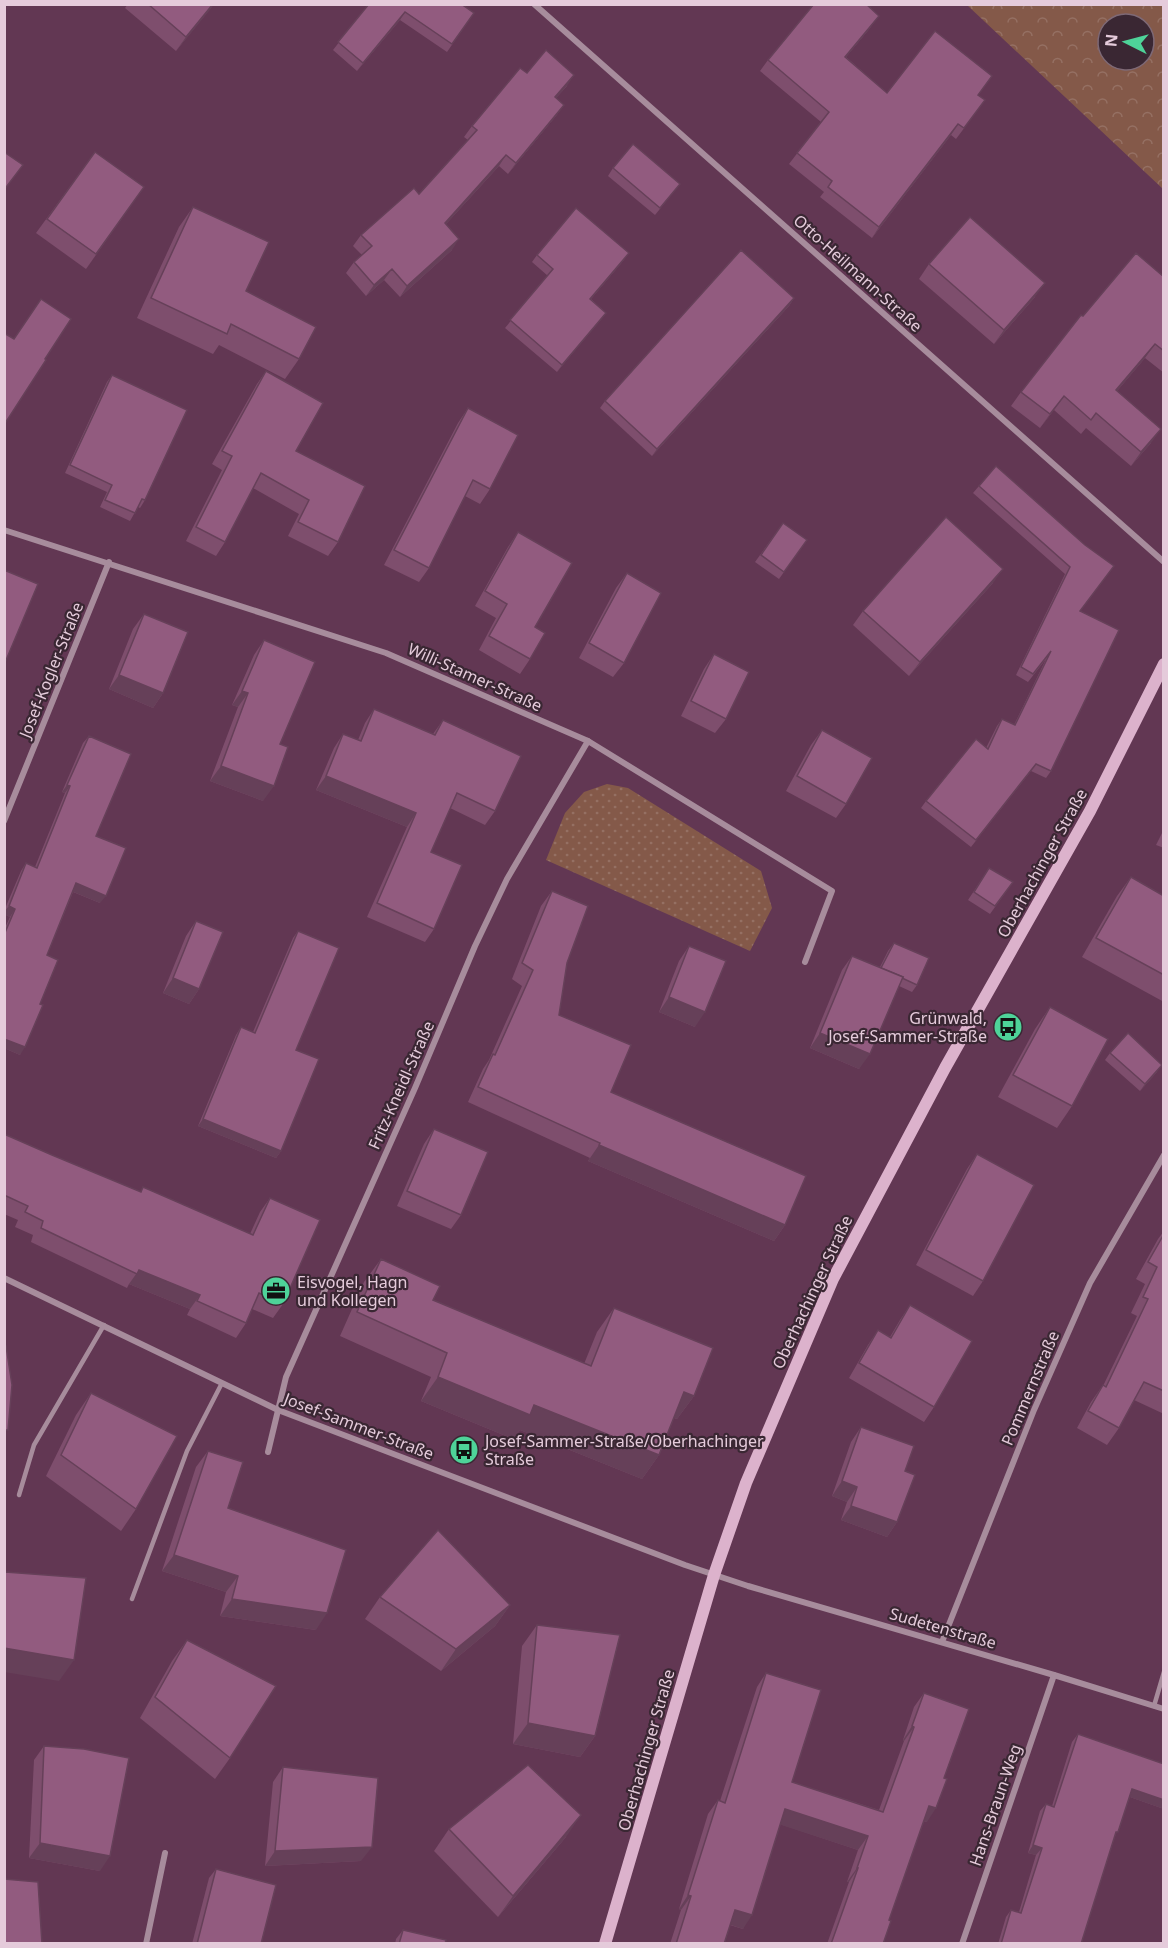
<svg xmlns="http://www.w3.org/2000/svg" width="1168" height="1948" font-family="'Noto Sans',sans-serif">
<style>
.green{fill:url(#green-dots)}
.forest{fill:url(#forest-crowns);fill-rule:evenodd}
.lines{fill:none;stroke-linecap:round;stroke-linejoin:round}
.lane{stroke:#a78c9c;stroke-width:4.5}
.street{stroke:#a78c9c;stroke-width:6}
.secondary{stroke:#dcb2cc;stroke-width:12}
.wall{fill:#7e4e6d}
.shaded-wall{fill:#664059}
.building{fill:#925b7f;stroke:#664059;stroke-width:1.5}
.labels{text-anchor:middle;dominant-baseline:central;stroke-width:4.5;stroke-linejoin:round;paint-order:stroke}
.street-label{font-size:16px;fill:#e5cbdb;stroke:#3a2733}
.poi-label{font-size:16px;fill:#e5cbdb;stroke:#3a2733;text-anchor:start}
</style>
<defs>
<pattern id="green-dots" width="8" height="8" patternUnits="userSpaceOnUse" patternTransform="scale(1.5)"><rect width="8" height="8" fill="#845949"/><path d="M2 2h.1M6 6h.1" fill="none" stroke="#957063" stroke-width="1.8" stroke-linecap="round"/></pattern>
<pattern id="forest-crowns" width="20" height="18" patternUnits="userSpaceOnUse" patternTransform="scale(1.5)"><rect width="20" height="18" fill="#845949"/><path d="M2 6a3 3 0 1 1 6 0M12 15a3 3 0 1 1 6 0" fill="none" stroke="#957063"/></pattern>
</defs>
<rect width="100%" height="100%" fill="#623753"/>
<polygon class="green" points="607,784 628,788 761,871 772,908 750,951 546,860 565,813 584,792"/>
<path class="forest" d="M967,5h196v184zM1108,24h36v36h-36z"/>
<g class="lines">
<g class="lane">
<polyline points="19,1495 34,1445 104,1325"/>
<polyline points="132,1599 187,1451 222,1383"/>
<polyline points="1154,1706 1164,1672"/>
</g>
<g class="street">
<polyline points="534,4 1164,562"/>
<polyline points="4,530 386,653 588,741 832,891 805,962"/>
<polyline points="4,821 109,562"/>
<polyline points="4,1278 278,1410 685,1565 748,1586 1054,1675 1164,1709"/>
<polyline points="268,1452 286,1377 415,1088 475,946 507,879 588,741"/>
<polyline points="942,1642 1034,1410 1090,1283 1164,1155"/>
<polyline points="146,1944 165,1853"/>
<polyline points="962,1944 1054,1675"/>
</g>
<polyline class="secondary" points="605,1944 714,1575 746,1483 833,1279 945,1068 1090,811 1164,664"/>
</g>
<g class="wall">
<polygon points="128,4 214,4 176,51 125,8"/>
<polygon points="369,4 474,13 447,52 400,20 357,71 333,50"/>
<polygon points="871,27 846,57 887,93 979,95 977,111 956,139 951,135 872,238 820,197 824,192 789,164 821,122 760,71 768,60"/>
<polygon points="527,73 567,86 556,98 564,105 556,116 508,174 499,166 446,224 452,250 400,297 384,280 366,296 346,273 354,262 362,255 353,246 361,235 419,194 468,140 464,137 472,126"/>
<polygon points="95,152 144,187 86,269 36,233"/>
<polygon points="613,168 680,184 655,215 608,176"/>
<polygon points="193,207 246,291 299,359 285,379 219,345 213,354 137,318 179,227"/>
<polygon points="537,255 624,260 591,299 606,313 557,372 505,328 548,276 532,262"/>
<polygon points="929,264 1035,297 994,344 919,279"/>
<polygon points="1164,277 1164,373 1145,358 1117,391 1151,443 1131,466 1086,428 1081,434 1054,410 1040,428 1011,406 1021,392 1083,316"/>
<polygon points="794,298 789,306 652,456 600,408 605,401"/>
<polygon points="266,371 296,451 338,542 328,556 288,536 299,514 253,488 225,542 216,556 186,541 222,470 212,464 257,384"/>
<polygon points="112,375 145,500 140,508 138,507 130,521 100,507 107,492 65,473 107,382"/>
<polygon points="468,408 490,489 480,504 465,496 429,568 419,582 384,565 458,423"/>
<polygon points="979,486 1085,545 1080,611 1051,771 1046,778 1031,771 971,847 921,808 926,801 986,748 997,726 1002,719 1014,725 1046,659 1028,682 1016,675 1065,574 973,493"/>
<polygon points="783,523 807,540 779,579 755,562"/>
<polygon points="518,532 535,627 530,659 520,674 479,650 496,618 475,606 508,547"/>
<polygon points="627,573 624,663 613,677 579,658 616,588"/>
<polygon points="993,583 909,676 853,625 863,611"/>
<polygon points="144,614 163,693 153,708 109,689 133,629"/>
<polygon points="264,640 280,744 263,801 210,781 238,707 232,705 254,655"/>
<polygon points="714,654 726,719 715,733 681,716 704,669"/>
<polygon points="374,709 433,734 443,720 495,811 485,825 450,808 431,852 434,929 425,942 367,917 407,827 316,790 334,748 343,734 358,740 365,723"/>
<polygon points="822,730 846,804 836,818 786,791 811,745"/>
<polygon points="89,736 100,903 73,892 47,955 40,1004 20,1055 4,1048 4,930 10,917 4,914 4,911 21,871 26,863 35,867 65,793 62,792 83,743"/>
<polygon points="1164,829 1164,848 1156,845"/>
<polygon points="989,868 1013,882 990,914 968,900"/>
<polygon points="1131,877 1164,896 1164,1002 1082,957 1117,896"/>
<polygon points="552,891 567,963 559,1015 611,1092 785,1225 774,1241 588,1161 590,1158 468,1102 483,1069 489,1060 522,986 512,979 541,906"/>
<polygon points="196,921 199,989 189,1004 163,993 186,936"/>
<polygon points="298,931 296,1050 281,1151 276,1158 198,1126 236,1035 241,1027 253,1032 293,938"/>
<polygon points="894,943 917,985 912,992 899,986 859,1069 810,1048 842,970 852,956 880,967 888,951"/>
<polygon points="689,946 695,1027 659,1012 679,961"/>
<polygon points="1050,1007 1072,1106 1057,1128 998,1097 1035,1029"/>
<polygon points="1110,1053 1157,1072 1140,1091 1105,1060"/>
<polygon points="434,1129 461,1215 451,1229 397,1206 424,1144"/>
<polygon points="4,1134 52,1155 140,1192 250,1234 260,1212 270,1198 283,1304 273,1318 252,1309 246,1323 236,1338 187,1315 190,1309 129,1284 127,1288 31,1242 33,1235 15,1227 18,1220 4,1214"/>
<polygon points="977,1154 983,1281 973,1296 916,1265 967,1169"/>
<polygon points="1164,1231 1164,1414 1134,1400 1119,1428 1107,1445 1077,1428 1091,1402 1103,1385 1103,1386 1137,1316 1131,1313 1145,1284 1136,1279 1158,1239"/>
<polygon points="381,1259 433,1300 584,1364 597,1332 614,1308 694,1396 677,1419 674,1418 659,1455 642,1479 520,1430 513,1439 421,1401 431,1377 340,1336 364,1282"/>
<polygon points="910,1305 934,1407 924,1422 849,1378 868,1345 878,1330 890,1337 900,1320"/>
<polygon points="91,1393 136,1509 121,1531 46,1476 76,1415"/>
<polygon points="861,1427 897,1522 887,1537 841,1520 847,1502 832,1496 851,1442"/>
<polygon points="208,1451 228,1508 316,1630 220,1616 226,1592 162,1571 196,1467"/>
<polygon points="380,1597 510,1605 495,1626 441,1671 365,1619"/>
<polygon points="537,1625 595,1736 580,1757 513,1744 522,1646"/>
<polygon points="187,1640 230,1758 215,1779 140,1718 172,1661"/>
<polygon points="766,1673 792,1782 879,1810 904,1741 903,1740 914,1707 924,1693 927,1822 923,1821 889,1920 883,1944 827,1944 849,1882 847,1882 858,1850 780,1824 743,1929 730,1925 724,1944 670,1944 681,1910 679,1909 708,1814 718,1800 720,1801 757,1687"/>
<polygon points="1078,1734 1164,1764 1164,1809 1130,1797 1114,1839 1081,1944 998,1944 1006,1917 1011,1910 1019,1912 1036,1855 1028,1853 1040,1811 1046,1804 1052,1806 1072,1742"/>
<polygon points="44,1746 100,1871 29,1858 34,1760"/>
<polygon points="283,1767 361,1861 265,1866 273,1782"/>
<polygon points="449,1829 566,1837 498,1917 434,1851"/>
<polygon points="216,1869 261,1944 192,1944 209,1878"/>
<polygon points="403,1930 445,1944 395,1944 396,1939"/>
</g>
<g class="shaded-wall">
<polygon points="213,4 214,4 209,11 176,51 186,37"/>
<polygon points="405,12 400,20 357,71 363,63"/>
<polygon points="879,16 871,27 837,68 845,57"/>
<polygon points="574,75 567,86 547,108 555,97"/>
<polygon points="564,105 556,116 508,174 516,163"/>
<polygon points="958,124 951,135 872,238 879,227"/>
<polygon points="506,155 499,166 437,234 445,223"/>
<polygon points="459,239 452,250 400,297 407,286"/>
<polygon points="629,253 624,260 585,306 590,299"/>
<polygon points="392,269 384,280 366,296 374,285"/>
<polygon points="1045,283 1035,297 994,344 1004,330"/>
<polygon points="794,298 789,306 652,456 657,449"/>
<polygon points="606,313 601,320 557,372 562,365"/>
<polygon points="1155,344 1145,358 1106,404 1116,390"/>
<polygon points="1064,396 1054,410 1040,428 1050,414"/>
<polygon points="1161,429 1151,443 1131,466 1141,452"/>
<polygon points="1003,569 993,583 909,676 920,662"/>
<polygon points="119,675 163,693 153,708 109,689"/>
<polygon points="242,691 248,693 238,707 232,705"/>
<polygon points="221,766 274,786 263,801 210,781"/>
<polygon points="326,776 416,813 407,827 316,790"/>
<polygon points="67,785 70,786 65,793 62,792"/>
<polygon points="76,883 106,896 100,903 71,891"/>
<polygon points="9,906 15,909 10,917 4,914 4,912"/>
<polygon points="173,978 199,989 189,1004 163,993"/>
<polygon points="669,997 705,1012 695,1027 659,1012"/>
<polygon points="820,1033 870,1054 859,1069 810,1048"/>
<polygon points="4,1039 25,1047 20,1055 4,1048"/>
<polygon points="1162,1065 1157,1072 1140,1091 1145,1084"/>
<polygon points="203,1119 281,1151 276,1158 198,1126"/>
<polygon points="599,1145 785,1225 774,1241 588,1161"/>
<polygon points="139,1270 200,1295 190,1309 129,1284"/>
<polygon points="438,1377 534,1405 659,1455 642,1479 520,1430 513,1439 421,1401"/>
<polygon points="684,1392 694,1396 677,1419 667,1415"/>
<polygon points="842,1481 857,1487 847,1502 832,1496"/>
<polygon points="851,1506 897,1522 887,1537 841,1520"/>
<polygon points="174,1555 238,1576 226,1592 162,1571"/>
<polygon points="232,1599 327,1613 316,1630 220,1616"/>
<polygon points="510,1605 495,1626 441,1671 456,1649"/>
<polygon points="4,1648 74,1660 59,1681 4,1672"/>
<polygon points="528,1723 595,1736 580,1757 513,1744"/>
<polygon points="912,1726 914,1727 904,1741 903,1740"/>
<polygon points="1132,1789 1164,1800 1164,1809 1127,1796"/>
<polygon points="929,1806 936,1808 927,1822 919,1820"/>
<polygon points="785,1809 868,1836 858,1850 775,1823"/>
<polygon points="581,1815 566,1837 498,1917 513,1896"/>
<polygon points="40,1843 110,1856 100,1871 29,1858"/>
<polygon points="1033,1845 1042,1848 1036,1855 1028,1853"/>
<polygon points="372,1847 361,1861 265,1866 275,1851"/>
<polygon points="857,1868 858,1868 849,1882 847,1882"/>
<polygon points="688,1895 691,1896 681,1910 679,1909"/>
<polygon points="735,1910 752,1915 743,1929 725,1923"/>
</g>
<g class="building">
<polygon points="148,4 213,4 186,37"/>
<polygon points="369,4 461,4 474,13 452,44 405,12 363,63 338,42"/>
<polygon points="814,4 866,4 879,16 845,57 887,93 935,31 992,76 978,95 985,100 964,128 958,124 879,227 828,187 832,181 797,153 829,112 768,60"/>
<polygon points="546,50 574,75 555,97 564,105 516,163 506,155 445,223 459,239 407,286 392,269 374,285 354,262 372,246 361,235 414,188 419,194 477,130 472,126 520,68 527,73"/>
<polygon points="633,144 680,184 660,208 613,168"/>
<polygon points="4,152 23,165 4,190"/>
<polygon points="95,152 144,187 96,254 47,219"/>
<polygon points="193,207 269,242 246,291 316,327 299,359 231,324 227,334 151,298"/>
<polygon points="576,208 629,253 590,299 606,313 562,365 510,320 553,269 537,255"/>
<polygon points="970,217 1045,283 1004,330 929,264"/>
<polygon points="741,250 794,298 657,449 605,401"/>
<polygon points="1136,253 1164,277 1164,351 1155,344 1116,390 1161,429 1141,452 1096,413 1091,420 1064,396 1050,414 1021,392 1081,315 1083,316"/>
<polygon points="41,299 71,319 45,359 46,360 4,425 4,333 14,339"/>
<polygon points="266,371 323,403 296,451 365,486 338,542 298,522 309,500 261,473 225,542 196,527 232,456 222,451"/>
<polygon points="112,375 187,410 145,500 142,499 135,513 105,500 112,485 70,465"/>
<polygon points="468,408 518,435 490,489 473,480 429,568 394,550"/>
<polygon points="996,466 1085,545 1114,566 1080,611 1119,630 1051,771 1036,764 976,840 926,801 976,739 988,749 1002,719 1015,725 1051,651 1033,674 1021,667 1070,567 979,486"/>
<polygon points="946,517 1003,569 920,662 863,611"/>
<polygon points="783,523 807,540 784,572 761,555"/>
<polygon points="518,532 572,563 535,627 545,633 530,659 489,636 507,604 485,591"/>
<polygon points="4,570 38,584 4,665"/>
<polygon points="627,573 661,593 624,663 589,643"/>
<polygon points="144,614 188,632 163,693 119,675"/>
<polygon points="264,640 315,662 280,744 288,747 274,786 221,766 248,693 242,691"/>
<polygon points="714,654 749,672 726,719 691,701"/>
<polygon points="374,709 435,735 443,720 521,756 495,811 457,793 431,852 462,865 434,929 377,903 416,813 326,776 343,734 361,741"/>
<polygon points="822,730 872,758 846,804 797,776"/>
<polygon points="89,736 131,754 96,836 126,848 106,896 76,883 47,955 58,960 40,1004 43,1005 25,1047 4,1039 4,935 15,909 9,906 26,863 37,868 70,786 67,785"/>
<polygon points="989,868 1013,882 995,906 974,892"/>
<polygon points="1131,877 1164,896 1164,975 1096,938"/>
<polygon points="552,891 588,906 567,963 559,1015 631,1045 611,1092 806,1176 785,1225 599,1145 600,1143 478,1087 493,1054 495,1055 533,970 522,963"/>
<polygon points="196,921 223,932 199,989 173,978"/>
<polygon points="298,931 339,948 296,1050 319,1059 281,1151 203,1119 241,1027 255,1033"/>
<polygon points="894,943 929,958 917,985 902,978 903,977 881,968"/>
<polygon points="689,946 726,961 705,1012 669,997"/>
<polygon points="852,956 903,977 870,1054 820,1033"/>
<polygon points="1050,1007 1108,1039 1072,1106 1013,1075"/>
<polygon points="1128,1033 1162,1065 1145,1084 1110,1053"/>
<polygon points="434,1129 488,1152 461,1215 407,1191"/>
<polygon points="4,1134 52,1155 141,1192 143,1187 253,1235 270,1198 320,1220 283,1304 259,1293 246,1323 197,1301 200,1295 139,1270 137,1274 41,1228 43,1221 25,1212 28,1206 4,1195"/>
<polygon points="977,1154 1034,1185 983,1281 926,1250"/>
<polygon points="1164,1234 1164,1391 1144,1382 1119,1428 1088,1411 1103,1385 1106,1387 1148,1299 1143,1297 1157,1267 1148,1262"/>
<polygon points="381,1259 440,1286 433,1300 591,1366 614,1308 713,1348 694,1396 684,1392 659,1455 534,1405 530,1415 438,1377 447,1353 357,1312"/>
<polygon points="910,1305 972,1341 934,1407 859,1363 878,1330 891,1338"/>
<polygon points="4,1346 6,1346 12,1385 8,1430 4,1430"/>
<polygon points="91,1393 177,1436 136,1509 61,1455"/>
<polygon points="861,1427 914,1446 905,1471 915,1475 897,1522 851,1506 857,1487 842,1481"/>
<polygon points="208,1451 243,1462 228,1508 346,1550 327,1613 232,1599 238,1576 174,1555"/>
<polygon points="438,1530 510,1605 456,1649 380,1597"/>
<polygon points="5,1572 86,1578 74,1660 4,1648"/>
<polygon points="537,1625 620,1635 595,1736 528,1723"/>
<polygon points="187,1640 276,1686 230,1758 155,1697"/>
<polygon points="766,1673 821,1690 792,1782 883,1812 914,1727 912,1726 924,1693 969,1709 944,1778 947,1779 936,1808 929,1806 889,1920 891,1921 883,1944 831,1944 858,1868 857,1868 868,1836 785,1809 752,1915 735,1910 724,1944 676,1944 691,1896 688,1895 718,1800 725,1803"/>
<polygon points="1078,1734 1164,1764 1164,1800 1132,1789 1118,1832 1116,1832 1081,1944 1001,1944 1011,1910 1021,1913 1042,1848 1033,1845 1046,1804 1054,1807"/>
<polygon points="44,1746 84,1749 129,1758 110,1856 40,1843"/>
<polygon points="528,1765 581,1815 513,1896 449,1829"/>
<polygon points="283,1767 378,1778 372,1847 275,1851"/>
<polygon points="216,1869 276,1885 261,1944 197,1944"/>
<polygon points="4,1879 38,1882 42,1944 4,1944"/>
<polygon points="403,1930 446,1940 445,1944 399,1944"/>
</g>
<defs>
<g id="bus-disc" transform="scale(1.5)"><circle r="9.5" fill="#4ed399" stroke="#3a2733"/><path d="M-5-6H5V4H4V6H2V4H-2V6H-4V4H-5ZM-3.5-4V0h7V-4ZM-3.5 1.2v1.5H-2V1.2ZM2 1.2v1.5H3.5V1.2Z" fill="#111"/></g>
<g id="office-disc" transform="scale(1.5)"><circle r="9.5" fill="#4ed399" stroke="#3a2733"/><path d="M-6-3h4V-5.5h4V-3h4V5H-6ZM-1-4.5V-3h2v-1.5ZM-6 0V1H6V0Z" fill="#111"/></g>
</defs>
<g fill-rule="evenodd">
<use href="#bus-disc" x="1008" y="1027"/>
<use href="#office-disc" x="276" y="1291"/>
<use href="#bus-disc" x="464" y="1450"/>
</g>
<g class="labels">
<g class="street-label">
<text transform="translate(858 273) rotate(42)">Otto-Heilmann-Straße</text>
<text transform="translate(51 670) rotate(-68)">Josef-Kogler-Straße</text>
<text transform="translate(475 677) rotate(24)">Willi-Stamer-Straße</text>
<text transform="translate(1042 863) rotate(-61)">Oberhachinger Straße</text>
<text transform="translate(401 1085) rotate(-66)">Fritz-Kneidl-Straße</text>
<text transform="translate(812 1292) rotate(-65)">Oberhachinger Straße</text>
<text transform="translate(1030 1388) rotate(-67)">Pommernstraße</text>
<text transform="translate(359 1426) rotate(21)">Josef-Sammer-Straße</text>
<text transform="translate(943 1628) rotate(16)">Sudetenstraße</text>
<text transform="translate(646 1750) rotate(-74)">Oberhachinger Straße</text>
<text transform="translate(995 1805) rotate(-71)">Hans-Braun-Weg</text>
</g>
<g class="poi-label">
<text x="987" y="1018" text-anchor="end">Grünwald,<tspan x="987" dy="18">Josef-Sammer-Straße</tspan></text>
<text x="297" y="1282">Eisvogel, Hagn<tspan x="297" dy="18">und Kollegen</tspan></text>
<text x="485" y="1441">Josef-Sammer-Straße/Oberhachinger<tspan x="485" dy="18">Straße</tspan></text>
</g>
</g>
<rect width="1168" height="1948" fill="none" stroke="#e5cbdb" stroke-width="12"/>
<g transform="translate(1126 42) rotate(276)"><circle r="28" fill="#3a2733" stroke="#7e6976" stroke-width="1.5"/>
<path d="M0-4.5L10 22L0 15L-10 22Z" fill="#4ed399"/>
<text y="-9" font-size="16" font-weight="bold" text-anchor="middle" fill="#e5cbdb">N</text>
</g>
</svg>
